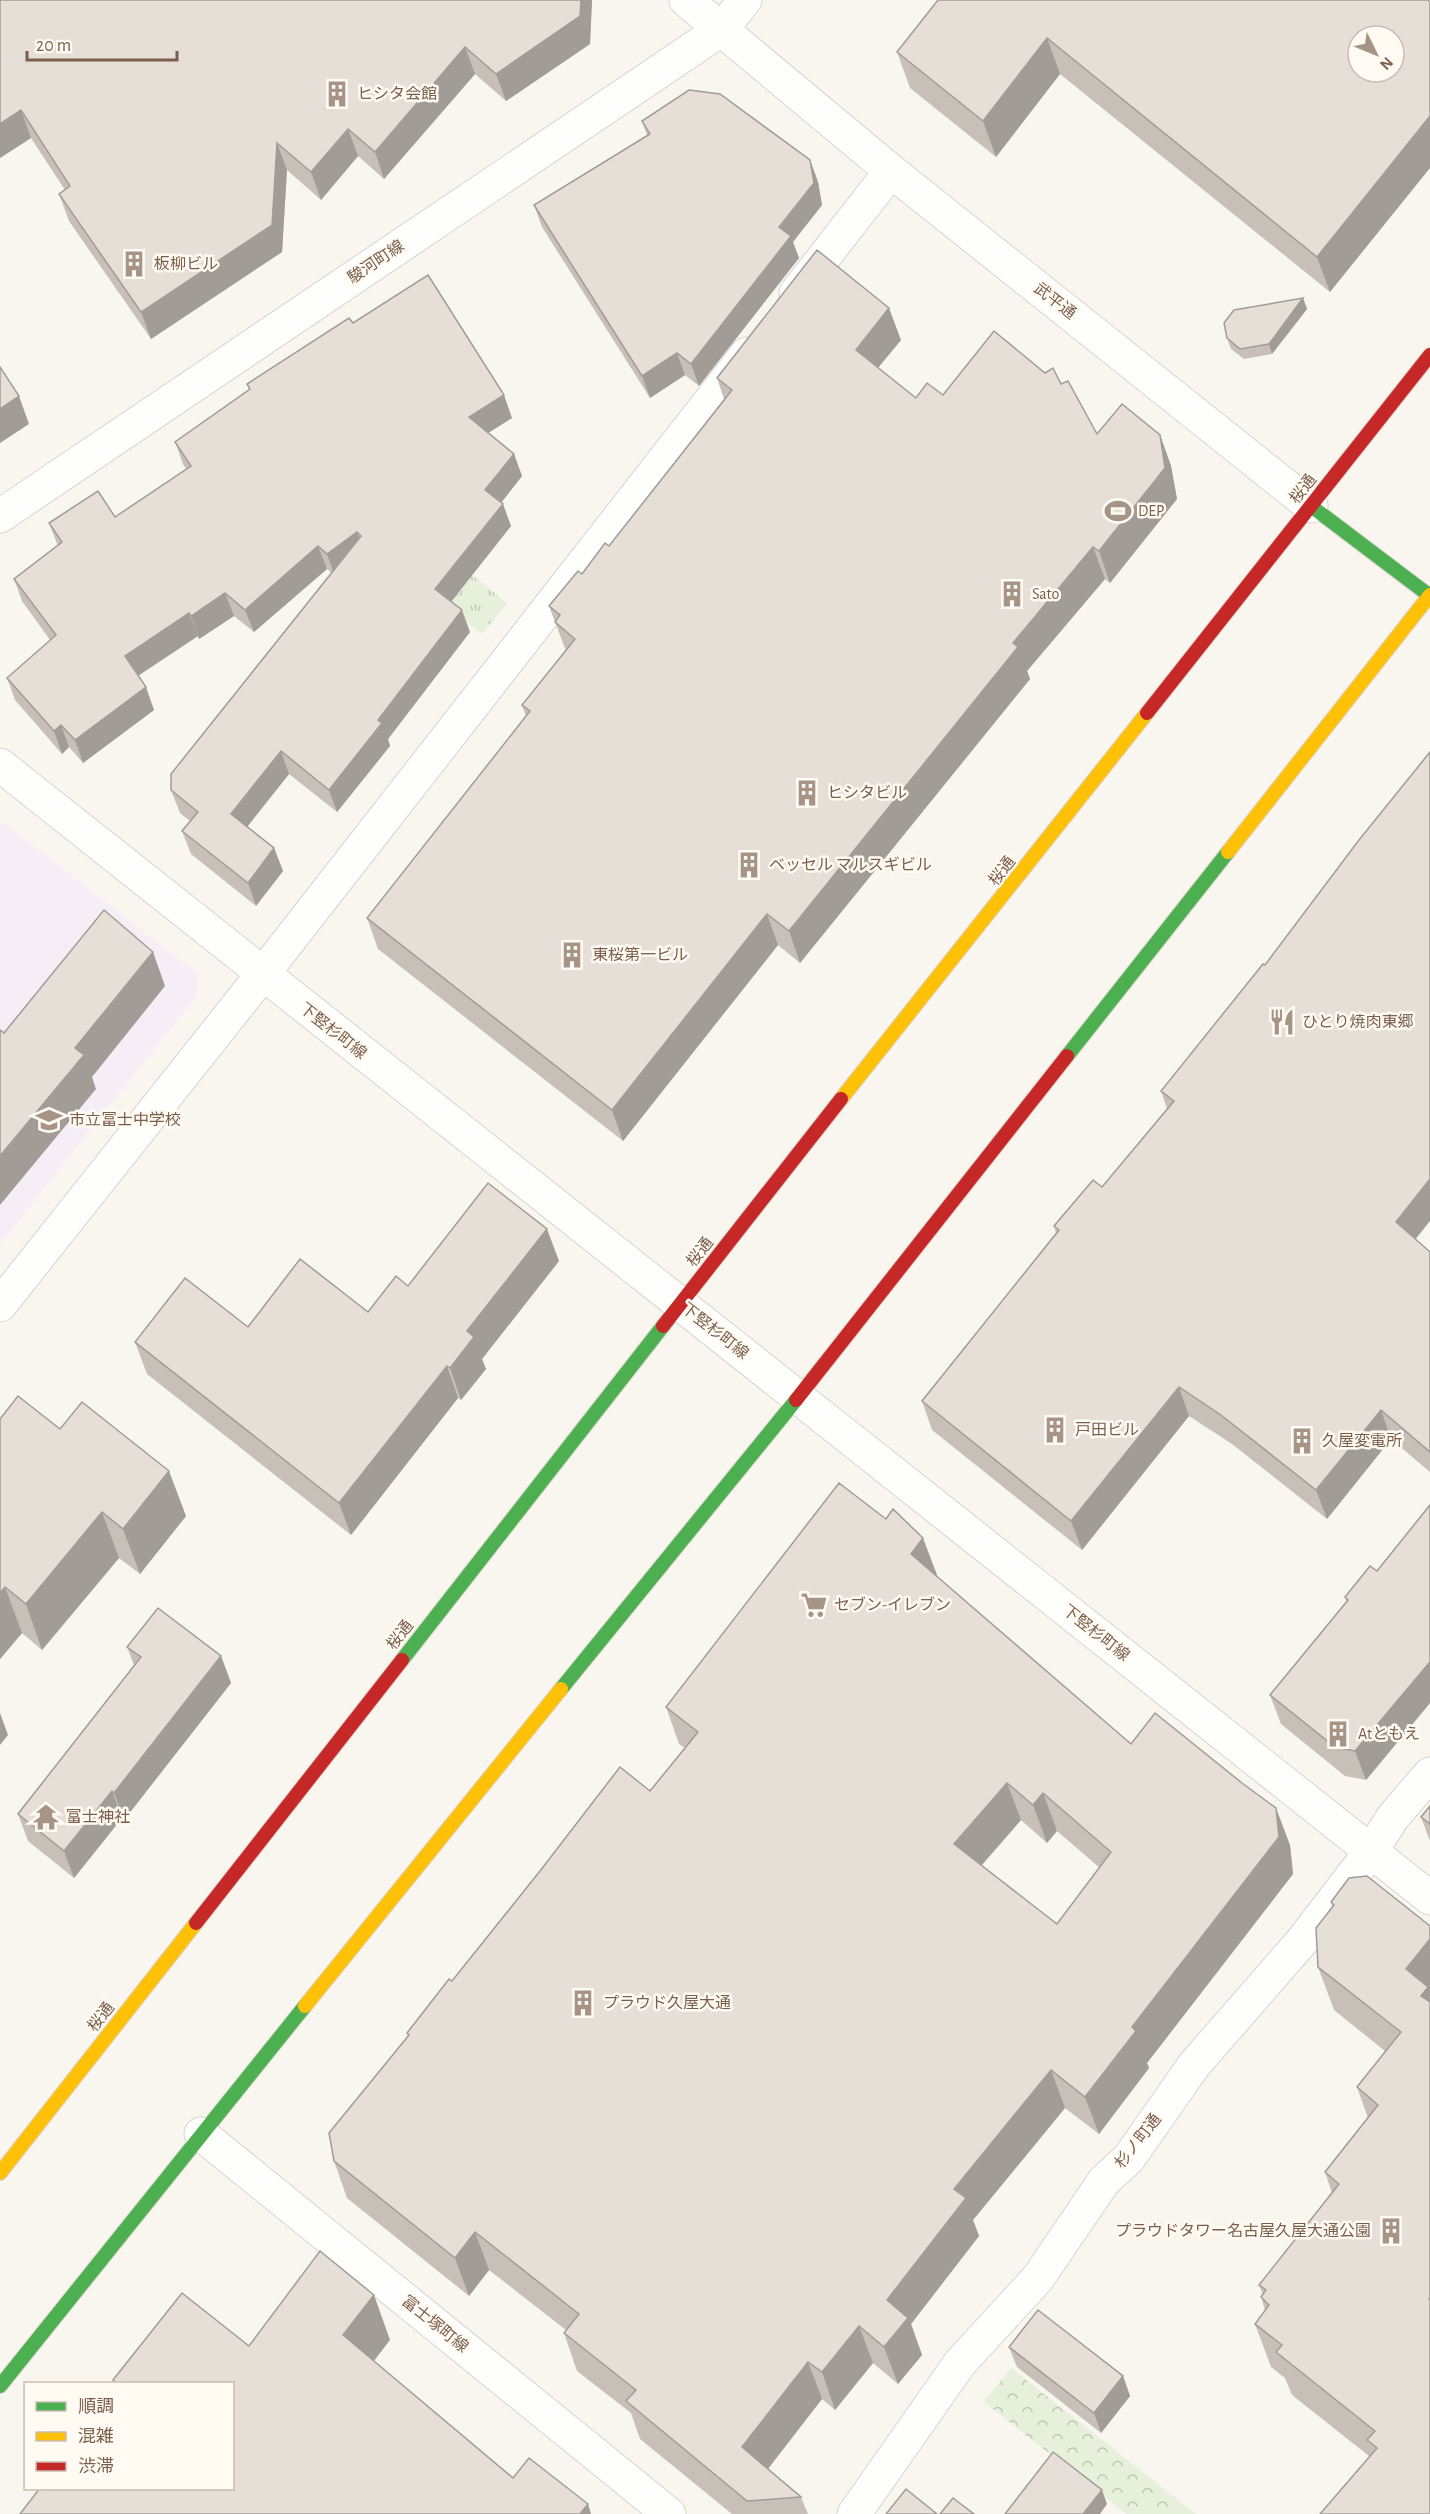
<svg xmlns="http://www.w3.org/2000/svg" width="1430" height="2514" font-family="'Alegreya Sans','Noto Sans JP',sans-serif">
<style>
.education{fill:#f6eef6}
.grass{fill:url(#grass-tufts)}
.park{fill:url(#park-crowns)}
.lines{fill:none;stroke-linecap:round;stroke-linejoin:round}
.street-casing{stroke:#d9d3ce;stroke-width:35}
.fast-casing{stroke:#d9d3cb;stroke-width:16}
.slow-casing{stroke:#d9d3cb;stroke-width:16}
.jam-casing{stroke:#d9d3cb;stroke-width:16}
.street{stroke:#fefefd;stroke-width:33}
.fast{stroke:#4caf50;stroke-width:14}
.slow{stroke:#ffc107;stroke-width:14}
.jam{stroke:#c62828;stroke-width:14}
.wall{fill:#c6c0b9;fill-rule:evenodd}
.shaded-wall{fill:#a19c96}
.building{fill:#e6dfd7;stroke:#a19c96;stroke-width:1.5;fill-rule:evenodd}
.labels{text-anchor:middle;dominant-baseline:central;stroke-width:5;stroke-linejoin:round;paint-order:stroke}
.poi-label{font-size:16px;fill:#7a5f4d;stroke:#fffbf3;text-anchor:start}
.street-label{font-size:16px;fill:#7a5f4d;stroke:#fffbf3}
</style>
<defs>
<pattern id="grass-tufts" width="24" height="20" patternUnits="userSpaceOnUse" patternTransform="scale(1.5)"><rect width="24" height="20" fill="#e6f0db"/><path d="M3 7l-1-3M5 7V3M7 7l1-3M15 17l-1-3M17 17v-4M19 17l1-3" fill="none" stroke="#bfc6b4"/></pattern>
<pattern id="park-crowns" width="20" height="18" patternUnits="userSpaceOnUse" patternTransform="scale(1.5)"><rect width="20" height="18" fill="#e6f0db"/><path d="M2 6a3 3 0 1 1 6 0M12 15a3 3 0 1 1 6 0" fill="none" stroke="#bfc6b4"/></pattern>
</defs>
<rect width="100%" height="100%" fill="#f9f6f0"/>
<polygon class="education" points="0,820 198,974 197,995 0,1244"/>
<polygon class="grass" points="404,520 507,603 482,634 379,550"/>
<polygon class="park" points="1011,2368 1196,2514 1126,2514 984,2402"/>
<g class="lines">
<g class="street-casing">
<g id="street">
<polyline points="686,0 891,171 1311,506"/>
<polyline points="796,293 891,171"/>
<polyline points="0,516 722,29 745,0"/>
<polyline points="0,765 1430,1898"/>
<polyline points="0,1305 262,975 747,354"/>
<polyline points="201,2134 669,2514"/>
<polyline points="854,2514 960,2363 1038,2278 1104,2181 1129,2158 1194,2065 1303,1940 1372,1850 1393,1817 1430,1774"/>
</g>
</g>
<g class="fast-casing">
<g id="fast">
<polyline points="1311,506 1430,596"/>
<polyline points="1067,1056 1228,852"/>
<polyline points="402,1660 663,1326"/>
<polyline points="561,1689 796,1400"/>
<polyline points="0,2386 305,2006"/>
</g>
</g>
<g class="slow-casing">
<g id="slow">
<polyline points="1228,852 1430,595"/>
<polyline points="841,1099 1147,713"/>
<polyline points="305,2006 561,1689"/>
<polyline points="0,2173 196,1923"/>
</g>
</g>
<g class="jam-casing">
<g id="jam">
<polyline points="1147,713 1430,355"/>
<polyline points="663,1326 841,1099"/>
<polyline points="796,1400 1067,1056"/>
<polyline points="196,1923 402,1660"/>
</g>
</g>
<use href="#street" class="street"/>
<use href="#fast" class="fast"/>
<use href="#slow" class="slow"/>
<use href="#jam" class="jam"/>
</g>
<g class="wall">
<polygon points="0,0 592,0 590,44 506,101 475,74 384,179 358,156 321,200 287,170 282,252 151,339 69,221 59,194 65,190 31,138 0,158"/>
<polygon points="1428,0 1330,292 1060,74 996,157 910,88 897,52"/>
<polygon points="642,121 810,160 818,182 822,205 793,242 799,258 699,386 685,375 650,398 542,227 534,205 647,135"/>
<polygon points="1303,298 1307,309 1272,354 1244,359 1231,349 1227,338"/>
<polygon points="353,323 512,418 488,433 514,454 522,476 501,503 511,526 451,602 470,632 388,739 390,746 337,812 289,774 247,827 274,848 283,871 256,906 191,854 182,831 190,821 180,813 171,790 332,573 327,569 254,632 234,616 199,639 198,636 138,676 154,710 83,763 69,747 62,754 15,700 7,678 50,640 22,601 14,579 58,546 49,523 115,517 186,469 183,464 175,442 249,390 247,384"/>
<polygon points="901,340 878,368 916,398 943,395 1045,373 1061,384 1097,434 1160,435 1171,466 1177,499 1110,583 1105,579 1027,671 1030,679 800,963 778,945 623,1141 378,949 367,918 526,716 522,705 566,651 549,606 609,546 724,399 717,378"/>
<polygon points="1161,1091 1416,1239 1430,1252 1430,1472 1391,1439 1327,1519 1232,1444 1189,1416 1082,1550 932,1430 922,1401 1056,1233 1054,1226 1102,1187 1167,1109"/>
<polygon points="559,1261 482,1359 486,1369 461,1400 458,1398 351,1535 147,1374 135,1342 248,1327 368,1312 408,1286"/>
<polygon points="0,1419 60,1429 186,1516 140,1574 119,1558 42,1650 22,1633 0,1659"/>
<polygon points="1430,1505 1430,1703 1366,1780 1345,1776 1281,1724 1270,1695 1347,1602 1345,1597 1377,1571"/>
<path d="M937,1575l-1,1 195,168 159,101 3,29 -146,189 2,5 -50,66 -34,-26 -92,112 6,16 -68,88 11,31 -24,29 -25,-21 -38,47 -13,-11 -54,70 33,28 7,17h-76l-92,-75 -9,-26 -54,-42 -13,-38 2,-3 -77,-60 -20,26 -122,-98 -13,-37 74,-125 -1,-3 45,-52 198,-190 35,-43 -6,-4 -13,-37zM1021,1820l26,23 10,-12 43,37 -43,56 -76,-59z"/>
<polygon points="127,1647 221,1656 231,1683 124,1820 122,1818 74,1878 28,1841 18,1814 134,1665"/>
<polygon points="1430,1806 1430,1841 1421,1817"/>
<polygon points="1331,1902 1430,1926 1430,2514 1369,2456 1292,2395 1285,2378 1271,2367 1255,2324 1265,2310 1261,2297 1263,2295 1259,2285 1332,2193 1325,2172 1368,2118 1357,2087 1385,2051 1334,2010 1318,1967 1332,1906"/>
<polygon points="1009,2347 1123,2376 1130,2396 1101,2433 1017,2367"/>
</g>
<g class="shaded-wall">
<polygon points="581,0 592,0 590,44 506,101 496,74"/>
<polygon points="1047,38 1060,74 996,157 983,121"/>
<polygon points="465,47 475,74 384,179 375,152"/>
<polygon points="21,110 31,138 0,158 0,124"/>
<polygon points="1430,116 1430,168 1330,292 1317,257"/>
<polygon points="348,129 358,156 321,200 311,172"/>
<polygon points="277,143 287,170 282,252 151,339 141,312"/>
<polygon points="810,160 818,182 822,205 793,242 799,258 699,386 691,364 779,227"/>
<polygon points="1303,298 1307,309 1272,354 1269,344"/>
<polygon points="889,308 901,340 867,381 856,350"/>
<polygon points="677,353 685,375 650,398 642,376"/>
<polygon points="504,395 512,418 477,440 469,417"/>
<polygon points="19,396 29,424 0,443 0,409"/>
<polygon points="1160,435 1171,466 1177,499 1110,583 1099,551"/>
<polygon points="514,454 522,476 493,513 485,490"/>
<polygon points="503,504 511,526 443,612 435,589"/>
<polygon points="357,532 365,554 335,577 327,554"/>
<polygon points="318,546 327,569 254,632 245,610"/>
<polygon points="1093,547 1105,579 1027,671 1030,679 800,963 789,931 1013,643"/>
<polygon points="225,593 234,616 199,639 191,616"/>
<polygon points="462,610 470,632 388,739 390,746 337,812 329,790 378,720"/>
<polygon points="189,613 198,636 133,679 125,656"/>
<polygon points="146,687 154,710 83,763 75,740"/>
<polygon points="61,725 69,747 62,754 54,731"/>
<polygon points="281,751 289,774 239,837 231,814"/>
<polygon points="274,848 283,871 256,906 248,883"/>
<polygon points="767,914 778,945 623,1141 612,1110"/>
<polygon points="153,952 165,986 92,1077 96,1089 0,1205 0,1156 75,1048"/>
<polygon points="1430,1179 1430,1221 1406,1251 1396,1222"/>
<polygon points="547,1229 559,1261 482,1359 486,1369 461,1400 450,1368 467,1331"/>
<polygon points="447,1366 458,1398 351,1535 339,1503"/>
<polygon points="1179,1387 1189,1416 1082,1550 1071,1521"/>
<polygon points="1381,1410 1391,1439 1327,1519 1316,1490"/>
<polygon points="169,1471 186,1516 140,1574 123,1529"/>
<polygon points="102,1512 119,1558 42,1650 26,1604"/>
<polygon points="923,1538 937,1575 924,1591 911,1554"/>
<polygon points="5,1587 22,1633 0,1659 0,1593"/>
<polygon points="221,1656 231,1683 124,1820 114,1793"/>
<polygon points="1429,1663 1430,1666 1430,1703 1366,1780 1355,1751"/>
<polygon points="0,1713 8,1735 0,1745"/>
<polygon points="1007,1783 1021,1820 968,1881 954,1844"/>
<polygon points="112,1791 122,1818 74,1878 64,1851"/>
<polygon points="1043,1793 1057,1831 1047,1843 1033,1805"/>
<polygon points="1276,1808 1290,1845 1293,1874 1147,2063 1149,2068 1099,2134 1085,2097"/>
<polygon points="1430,1939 1430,2019 1406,1969"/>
<polygon points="1051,2070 1065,2108 973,2220 979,2236 911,2324 922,2355 898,2384 884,2347 887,2300 954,2189"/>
<polygon points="475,2232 489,2270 469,2296 455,2258"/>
<polygon points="374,2295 390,2340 360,2379 343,2335"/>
<polygon points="859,2326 873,2363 835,2410 822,2372"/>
<polygon points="808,2362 822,2399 756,2484 742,2447"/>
<polygon points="1123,2376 1130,2396 1101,2433 1094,2413"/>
<polygon points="1102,2490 1107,2504 1100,2514 1083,2514"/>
<polygon points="588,2504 591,2514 580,2514"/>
</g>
<g class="building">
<polygon points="0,0 581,0 580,16 496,74 465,47 375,152 348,129 311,172 277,143 272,225 141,312 59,194 70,186 21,110 0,124"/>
<path d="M938,0h490l2,2v114l-113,141 -270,-219 -64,83 -86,-69zM1358,36h36v36h-36z"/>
<polygon points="689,90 720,94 810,160 814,183 779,227 791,236 691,364 677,353 642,376 534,205 650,134 642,121"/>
<polygon points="817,250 889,308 856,350 916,398 927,383 943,395 994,331 1045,373 1053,368 1061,384 1068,381 1097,434 1122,404 1160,435 1165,468 1099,551 1093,547 1013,643 1018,647 789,931 767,914 612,1110 367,918 530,711 522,705 575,639 555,622 560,615 549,606 578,571 582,574 605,543 609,546 732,390 717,378"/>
<polygon points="428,275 504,395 469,417 514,454 485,490 503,504 435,589 462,610 378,720 382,723 329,790 281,751 231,814 274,848 248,883 182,831 198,812 171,790 171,774 361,536 357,532 327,554 318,546 245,610 225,593 191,616 189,613 125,656 146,687 75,740 61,725 54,731 7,678 56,635 14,579 62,542 49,523 98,491 115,517 191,466 175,442 250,389 247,384 349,318 353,323"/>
<polygon points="1303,298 1269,344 1240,349 1227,338 1224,323 1234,310"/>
<polygon points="0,367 19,396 0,409"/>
<polygon points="1430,752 1430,1179 1396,1222 1430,1252 1430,1452 1381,1410 1316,1490 1221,1415 1179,1387 1071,1521 922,1401 1059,1230 1054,1226 1093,1180 1102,1187 1174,1101 1161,1091 1263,964 1265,965 1359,840"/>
<polygon points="104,910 153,952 75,1048 84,1055 0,1156 0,1030 4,1033"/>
<polygon points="488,1183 547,1229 467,1331 474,1337 450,1368 447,1366 339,1503 135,1342 185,1278 248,1327 300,1259 368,1312 396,1276 408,1286"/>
<polygon points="18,1396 60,1429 82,1402 169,1471 123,1529 102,1512 26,1604 5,1587 0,1593 0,1419"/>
<path d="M839,1483l47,36 7,-10 30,29 -12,16 220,190 24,-31 87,70 34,25 3,29 -147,190 4,4 -51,66 -34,-27 -97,119 12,9 -79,102 21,18 -24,29 -25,-21 -37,46 -14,-10 -66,85 59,50 -54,4 -121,-100 10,-11 -72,-57 15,-19 -104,-82 -20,26 -121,-97 -5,-28 80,-98 -2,-2 42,-54 3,2 88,-110 80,-104 30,24 48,-59 -32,-25zM1007,1783l26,22 10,-12 68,59 -54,72 -103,-80z"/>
<polygon points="1430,1505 1430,1664 1429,1663 1355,1751 1335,1747 1270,1695 1348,1600 1345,1597 1370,1566 1377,1571"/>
<polygon points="158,1608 221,1656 114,1793 112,1791 64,1851 18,1814 141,1657 127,1647"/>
<polygon points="1430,1806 1430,1824 1421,1817"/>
<polygon points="1367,1876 1430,1926 1430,1939 1406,1969 1428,1987 1421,1996 1430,2002 1430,2297 1429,2299 1430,2300 1430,2514 1320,2514 1377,2448 1367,2440 1375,2431 1276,2352 1282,2345 1255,2324 1269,2305 1261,2297 1266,2290 1259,2285 1339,2184 1325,2172 1378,2105 1357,2087 1401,2032 1318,1967 1316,1928 1334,1905 1331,1902 1349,1878"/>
<polygon points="320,2251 374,2295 343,2335 513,2478 529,2458 588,2504 580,2514 20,2514 40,2488 232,2488 232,2384 117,2384 113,2380 182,2293 249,2346"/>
<polygon points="1038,2310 1123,2376 1094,2413 1009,2347"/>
<polygon points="1053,2452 1102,2490 1083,2514 1005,2514"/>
<polygon points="906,2489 937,2514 886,2514"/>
<polygon points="953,2498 974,2514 940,2514"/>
</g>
<defs>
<g id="building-bare" transform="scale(2.07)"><path d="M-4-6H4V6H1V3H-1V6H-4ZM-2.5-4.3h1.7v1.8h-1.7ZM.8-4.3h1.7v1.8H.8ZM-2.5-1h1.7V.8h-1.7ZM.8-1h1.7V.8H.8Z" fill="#a69486" stroke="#fffbf3" stroke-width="2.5" paint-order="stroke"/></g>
<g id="stadium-bare" transform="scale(2.07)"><path d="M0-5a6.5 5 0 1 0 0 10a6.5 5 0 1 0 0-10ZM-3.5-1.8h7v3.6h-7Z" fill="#a69486" stroke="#fffbf3" stroke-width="2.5" paint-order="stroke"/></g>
<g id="restaurant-bare" transform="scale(2.07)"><path d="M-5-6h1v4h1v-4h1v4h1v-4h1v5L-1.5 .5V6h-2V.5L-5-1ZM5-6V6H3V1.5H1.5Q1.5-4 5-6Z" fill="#a69486" stroke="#fffbf3" stroke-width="2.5" paint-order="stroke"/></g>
<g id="school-bare" transform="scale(2.07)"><path d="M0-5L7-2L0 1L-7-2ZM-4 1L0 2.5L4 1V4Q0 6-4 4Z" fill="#a69486" stroke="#fffbf3" stroke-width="2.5" paint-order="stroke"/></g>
<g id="supermarket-bare" transform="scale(2.07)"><path d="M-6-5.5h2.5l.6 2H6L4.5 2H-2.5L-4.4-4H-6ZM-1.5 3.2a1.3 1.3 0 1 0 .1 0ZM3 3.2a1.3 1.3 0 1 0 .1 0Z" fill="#a69486" stroke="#fffbf3" stroke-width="2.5" paint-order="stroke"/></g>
<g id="temple-bare" transform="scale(2.07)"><path d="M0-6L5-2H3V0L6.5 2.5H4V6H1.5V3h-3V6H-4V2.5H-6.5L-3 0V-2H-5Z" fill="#a69486" stroke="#fffbf3" stroke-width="2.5" paint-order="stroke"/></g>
</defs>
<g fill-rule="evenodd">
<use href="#building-bare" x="337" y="94"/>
<use href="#building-bare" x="134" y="264"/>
<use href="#stadium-bare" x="1118" y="511"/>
<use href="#building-bare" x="1012" y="594"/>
<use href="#building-bare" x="807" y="793"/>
<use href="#building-bare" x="749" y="865"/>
<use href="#building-bare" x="572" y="955"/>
<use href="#restaurant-bare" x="1282" y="1022"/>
<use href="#school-bare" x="49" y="1120"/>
<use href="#building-bare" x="1055" y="1430"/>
<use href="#building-bare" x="1302" y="1441"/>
<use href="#supermarket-bare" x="814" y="1605"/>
<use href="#building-bare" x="1338" y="1734"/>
<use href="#temple-bare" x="46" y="1817"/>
<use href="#building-bare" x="583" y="2003"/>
<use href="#building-bare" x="1391" y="2231"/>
</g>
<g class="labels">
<g class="poi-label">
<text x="357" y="94">ヒシタ会館</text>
<text x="154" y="264">板柳ビル</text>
<text x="1138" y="511">DEP</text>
<text x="1032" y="594">Sato</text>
<text x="827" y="793">ヒシタビル</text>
<text x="769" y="865">ベッセル マルスギビル</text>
<text x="592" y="955">東桜第一ビル</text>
<text x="1302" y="1022">ひとり焼肉東郷</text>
<text x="69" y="1120">市立冨士中学校</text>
<text x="1075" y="1430">戸田ビル</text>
<text x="1322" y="1441">久屋変電所</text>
<text x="834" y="1605">セブン-イレブン</text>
<text x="1358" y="1734">Atともえ</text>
<text x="66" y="1817">富士神社</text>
<text x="603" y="2003">プラウド久屋大通</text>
<text x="1371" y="2231" text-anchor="end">プラウドタワー名古屋久屋大通公園</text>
</g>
<g class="street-label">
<text transform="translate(376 262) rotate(-34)">駿河町線</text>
<text transform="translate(1055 301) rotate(38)">武平通</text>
<text transform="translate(1303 489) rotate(-52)">桜通</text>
<text transform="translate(1002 871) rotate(-52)">桜通</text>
<text transform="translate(333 1031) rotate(38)">下竪杉町線</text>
<text transform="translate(700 1252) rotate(-52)">桜通</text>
<text transform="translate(715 1331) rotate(38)">下竪杉町線</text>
<text transform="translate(1096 1633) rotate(38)">下竪杉町線</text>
<text transform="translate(400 1635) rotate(-52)">桜通</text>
<text transform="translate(101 2017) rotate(-52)">桜通</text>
<text transform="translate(1138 2141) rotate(-52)">杉ノ町通</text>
<text transform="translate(435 2324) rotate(39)">富士塚町線</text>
</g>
</g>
<rect x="24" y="2382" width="210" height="108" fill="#fffbf3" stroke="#cabdb1" stroke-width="1.5"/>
<rect x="36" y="2402" width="30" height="9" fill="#4caf50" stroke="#cabdb1" stroke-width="1.5"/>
<text x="78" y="2412" font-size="18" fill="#7a5f4d">順調</text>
<rect x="36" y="2432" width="30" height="9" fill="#ffc107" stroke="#cabdb1" stroke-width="1.5"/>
<text x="78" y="2442" font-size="18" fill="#7a5f4d">混雑</text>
<rect x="36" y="2462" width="30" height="9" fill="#c62828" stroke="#cabdb1" stroke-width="1.5"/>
<text x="78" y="2472" font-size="18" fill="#7a5f4d">渋滞</text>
<g transform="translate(1376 54) rotate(133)"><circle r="28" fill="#fffbf3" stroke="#cabdb1" stroke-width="1.5"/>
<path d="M0-4.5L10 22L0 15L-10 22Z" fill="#a69486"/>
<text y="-9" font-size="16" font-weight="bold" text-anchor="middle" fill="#7a5f4d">N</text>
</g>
<path d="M27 51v9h150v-9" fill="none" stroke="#7a5f4d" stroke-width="3"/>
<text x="36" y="51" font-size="18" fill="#7a5f4d" stroke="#fffbf3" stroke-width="4.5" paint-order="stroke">20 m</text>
</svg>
